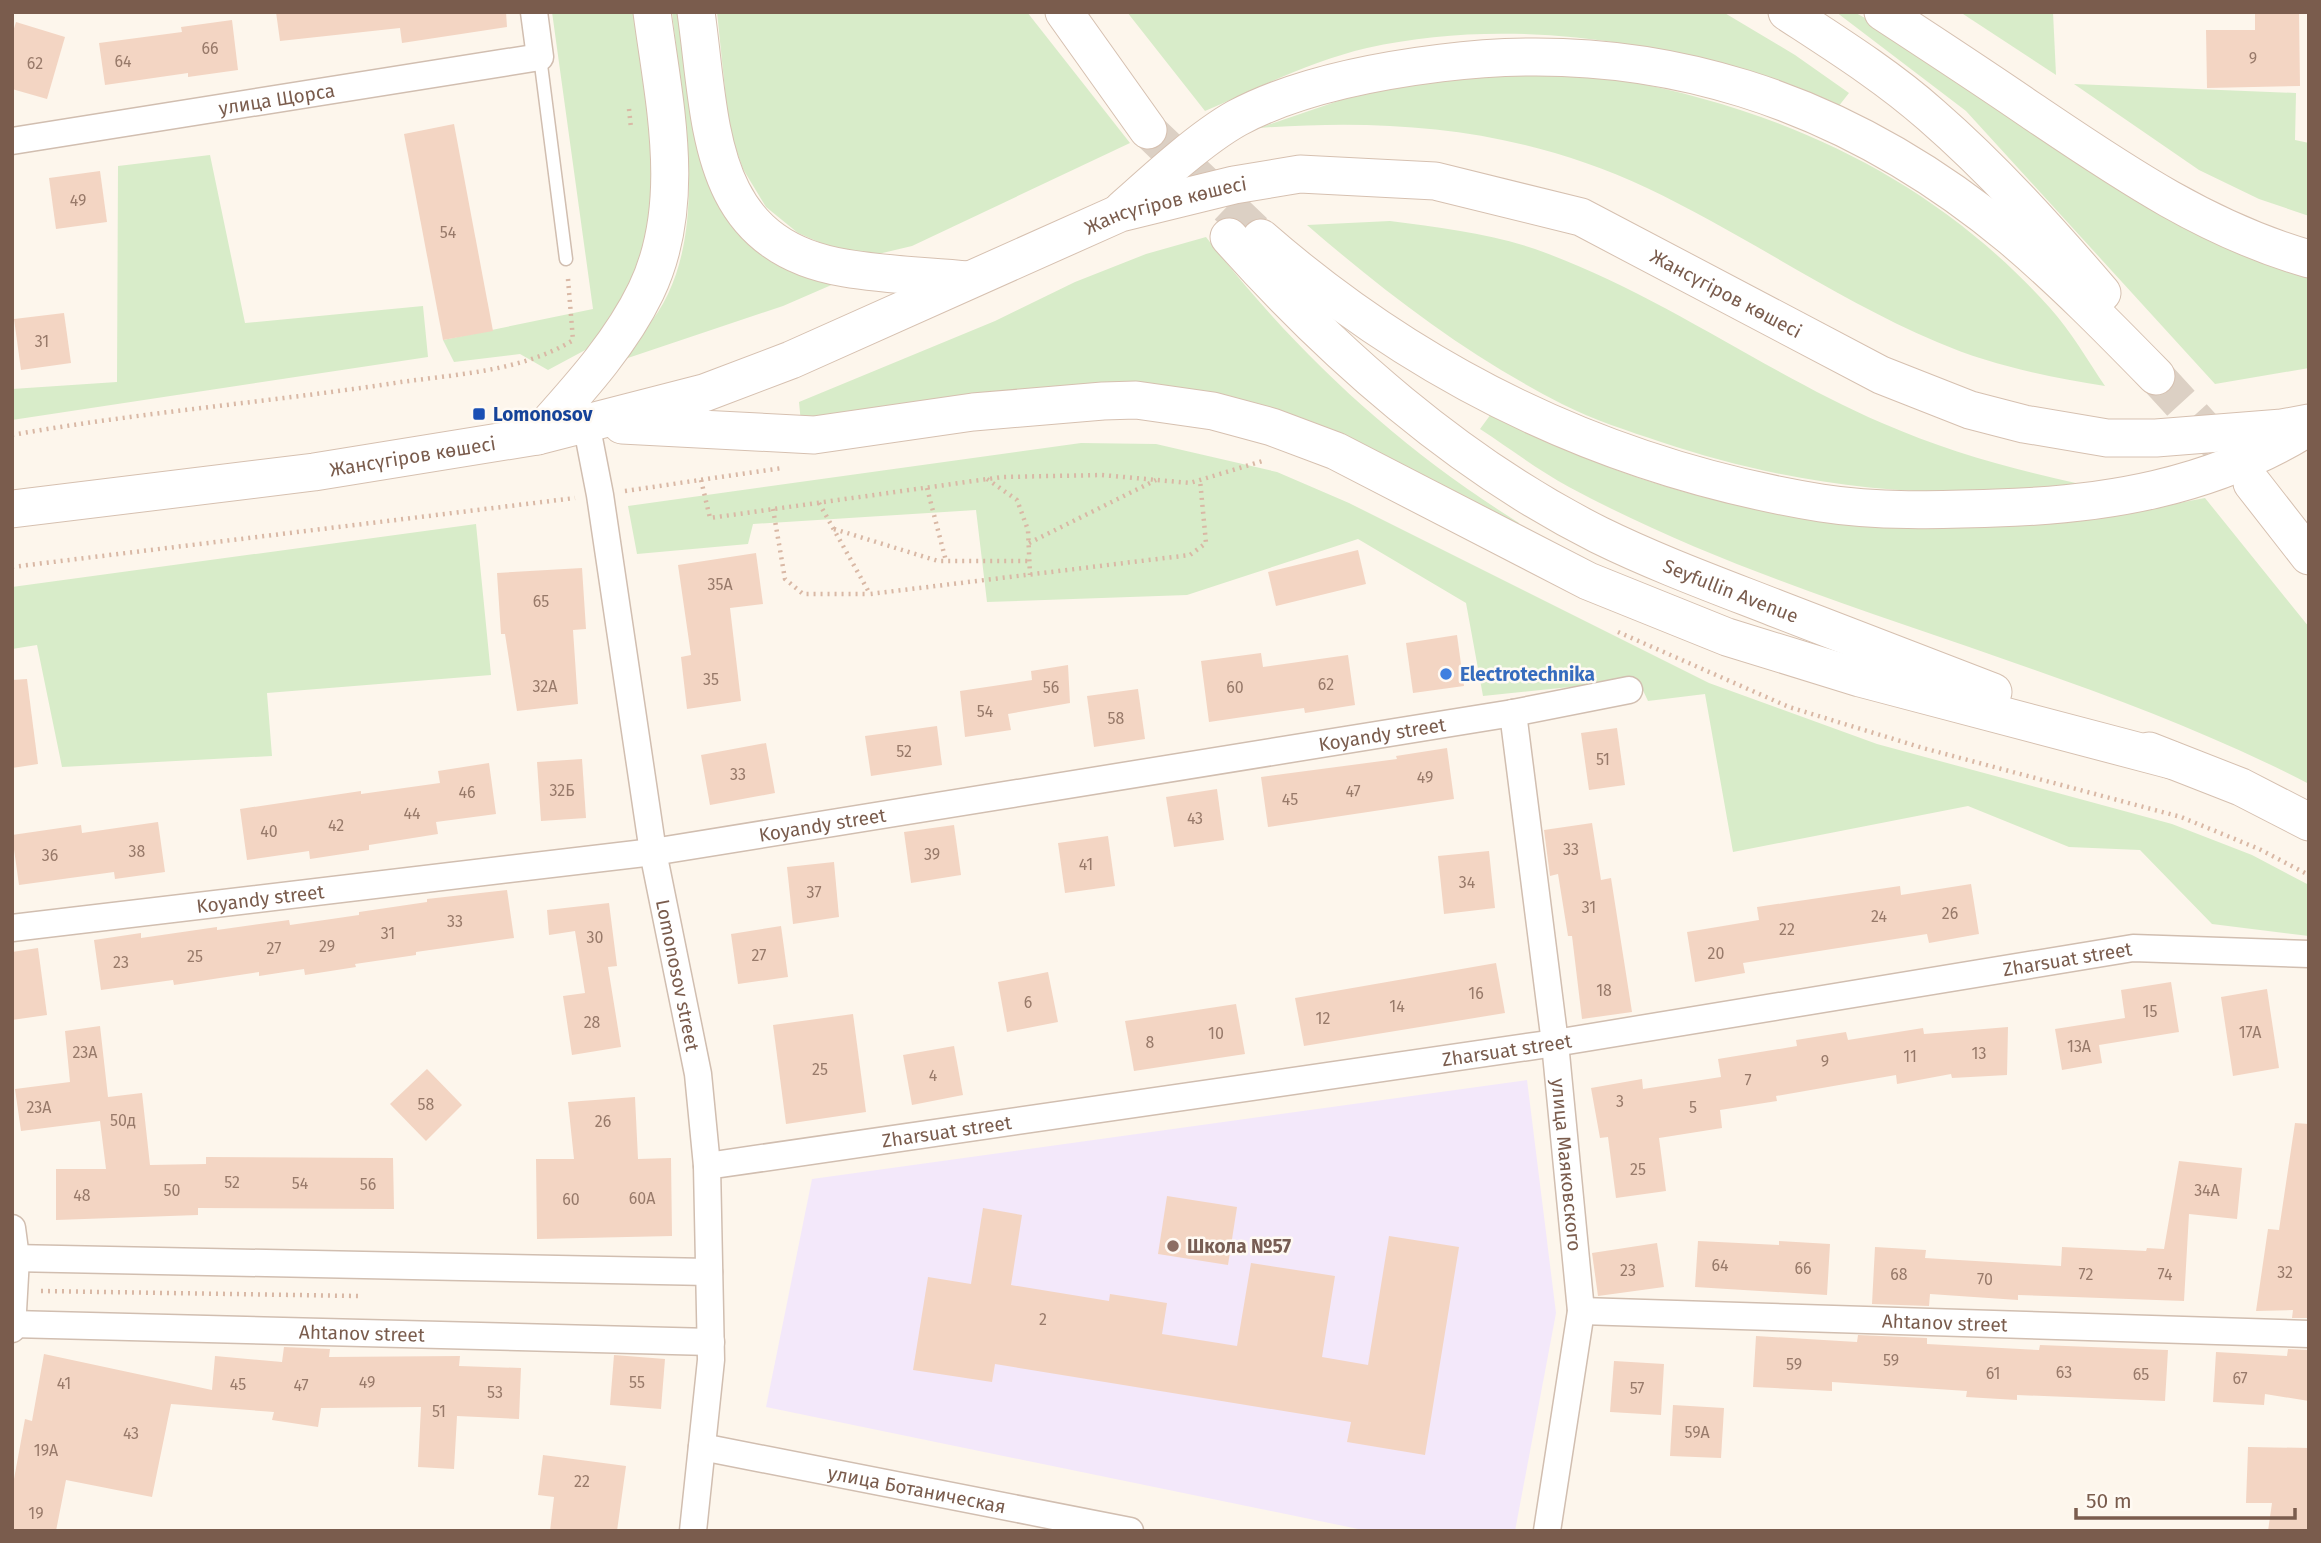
<svg xmlns="http://www.w3.org/2000/svg" width="2321" height="1543" font-family="'Fira Sans',sans-serif">
<style>
.education{fill:#f3e8fa}
.green{fill:#d8ecc9}
.building{fill:#f3d5c3}
.lines{fill:none;stroke-linecap:round;stroke-linejoin:round}
.secondary-tunnel{stroke:#dcd0c4;stroke-width:37;stroke-dasharray:37 18;stroke-linecap:butt}
.service-casing{stroke:#d1beb0;stroke-width:15}
.minor-casing{stroke:#d1beb0;stroke-width:29}
.secondary-casing{stroke:#d6c0b0;stroke-width:39}
.path{stroke:#d9b8a5;stroke-width:4.5;stroke-dasharray:2 5;stroke-linecap:butt}
.service{stroke:#fff;stroke-width:12}
.minor{stroke:#fff;stroke-width:26}
.secondary{stroke:#fff;stroke-width:37}
.transit-dot{fill:#1a4fb4;stroke:#fffaf3;stroke-width:2.5}
.shop-dot{fill:#3f7fe0;stroke:#fffaf3;stroke-width:2.5}
.education-dot{fill:#8d6e63;stroke:#fffaf3;stroke-width:2.5}
.labels{text-anchor:middle;dominant-baseline:central;stroke-width:5;stroke-linejoin:round;paint-order:stroke}
.number-label{font-size:16px;fill:#987a6a}
.street-label{font-size:19px;fill:#7a5c4d;stroke:#fffaf3}
.transit-label{font-size:19px;font-weight:bold;fill:#164399;stroke:#fffaf3;text-anchor:start}
.shop-label{font-size:19px;font-weight:bold;fill:#366cbe;stroke:#fffaf3;text-anchor:start}
.education-label{font-size:19px;font-weight:bold;fill:#785e54;stroke:#fffaf3;text-anchor:start}
</style>
<rect width="100%" height="100%" fill="#fdf6ec"/>
<polygon class="education" points="1527,1080 1556,1313 1515,1531 1368,1531 766,1407 812,1179"/>
<g class="green">
<polygon points="552,12 644,12 658,123 645,272 589,348 548,370 520,354 454,362 443,340 593,309"/>
<path d="M672,12h8l24,157 9,24 18,29 105,61 -53,23 -167,56c19,-21 40,-42 52,-68 39,-82 13,-195 4,-282z"/>
<polygon points="717,12 1027,12 1130,143 912,246 874,255 837,250 798,233 766,207 743,169 729,129"/>
<path d="M1127,12h596l72,43 54,38 -11,14c-36,-14 -72,-31 -109,-41 -116,-31 -243,-45 -362,-18 -56,13 -109,40 -162,63z"/>
<polygon points="1836,12 1854,12 1898,36 2309,273 2309,368 2215,384 1966,111"/>
<polygon points="1960,12 2053,12 2056,75"/>
<path d="M1495,74c41,1 86,-2 127,6 166,31 314,101 428,228 21,23 38,53 55,78 -57,-9 -115,-21 -168,-44 -101,-43 -191,-107 -290,-154 -125,-59 -252,-70 -388,-60l82,-28 78,-18z"/>
<polygon points="2074,84 2296,93 2295,140 2309,143 2309,216 2259,199 2199,170"/>
<polygon points="210,155 245,323 423,306 428,357 12,420 12,389 117,382 118,166"/>
<path d="M1390,221c53,7 106,13 156,32 118,44 221,120 336,170 64,28 129,46 198,61 -141,20 -285,3 -419,-42 -33,-11 -67,-22 -99,-38 -94,-48 -175,-110 -255,-179z"/>
<path d="M1206,237c88,114 190,209 313,286l-8,10 -277,-129 -433,19 -2,-21 196,-81 80,-39 71,-28z"/>
<path d="M1491,414c49,23 99,48 151,65 149,49 303,57 458,39 35,-4 70,-14 105,-20l104,129v157c-237,-123 -505,-171 -740,-297 -31,-17 -60,-39 -89,-58z"/>
<polygon points="1081,443 1156,444 1277,472 1349,503 1709,683 1877,744 2172,824 2252,855 2309,885 2309,936 2212,924 2140,850 2069,847 1968,806 1733,852 1705,694 1648,701 1638,680 1483,696 1466,603 1358,539 1187,595 987,602 976,510 753,524 748,544 637,554 628,506"/>
<polygon points="476,524 491,675 267,693 272,756 62,767 37,645 12,649 12,587"/>
</g>
<g class="building">
<polygon points="276,12 506,12 507,27 402,43 400,28 280,41"/>
<polygon points="2255,12 2299,12 2300,86 2207,88 2206,30 2255,30"/>
<polygon points="232,20 238,70 188,77 188,73 105,85 99,43 182,32 181,27"/>
<polygon points="16,22 65,37 47,99 12,89 12,35"/>
<polygon points="454,124 493,331 443,340 404,134"/>
<polygon points="100,171 107,222 56,229 49,178"/>
<polygon points="64,313 71,363 21,370 14,319"/>
<polygon points="1358,550 1366,584 1276,606 1268,572"/>
<polygon points="756,553 763,604 730,608 741,701 687,709 681,657 691,655 678,565"/>
<polygon points="582,568 586,629 573,630 578,704 517,711 505,634 501,634 497,573"/>
<polygon points="1457,635 1464,686 1413,693 1406,643"/>
<polygon points="1261,653 1263,667 1348,655 1355,705 1305,713 1304,708 1209,722 1201,661"/>
<polygon points="1068,665 1070,703 1008,714 1011,730 965,737 960,691 1032,680 1031,671"/>
<polygon points="27,679 38,764 12,768 12,680"/>
<polygon points="1138,689 1145,739 1094,747 1087,696"/>
<polygon points="937,726 942,765 871,776 865,736"/>
<polygon points="1617,728 1625,785 1589,790 1581,733"/>
<polygon points="766,743 775,793 710,805 701,755"/>
<polygon points="1447,748 1454,799 1268,827 1261,777 1397,759 1396,756"/>
<polygon points="582,759 586,818 541,821 537,762"/>
<polygon points="489,763 496,814 436,822 438,834 369,845 369,850 310,859 309,851 247,860 240,809 361,791 361,794 440,783 438,771"/>
<polygon points="1217,789 1224,840 1174,847 1166,797"/>
<polygon points="158,822 165,872 115,879 114,872 19,885 12,835 81,825 82,833"/>
<polygon points="1592,823 1601,880 1611,878 1632,1012 1582,1019 1572,936 1568,936 1558,874 1550,876 1544,830"/>
<polygon points="954,825 961,875 911,883 904,832"/>
<polygon points="1108,836 1115,886 1065,893 1058,843"/>
<polygon points="1489,851 1495,908 1444,914 1438,856"/>
<polygon points="834,862 839,917 793,924 787,867"/>
<polygon points="1971,884 1979,934 1929,943 1927,934 1743,963 1745,973 1695,982 1687,932 1759,920 1757,907 1900,886 1901,895"/>
<polygon points="507,890 514,938 416,952 416,955 355,964 356,967 305,975 304,969 259,976 259,972 174,985 173,980 101,990 94,940 141,933 141,938 217,927 217,930 289,920 290,925 359,915 359,912 427,902 427,899"/>
<polygon points="609,903 617,966 608,967 621,1047 572,1055 563,996 585,993 575,931 549,935 547,910"/>
<polygon points="781,926 788,977 738,984 731,934"/>
<polygon points="38,948 47,1015 12,1020 12,952"/>
<polygon points="1496,963 1505,1013 1304,1046 1295,998"/>
<polygon points="1048,972 1058,1022 1007,1032 998,982"/>
<polygon points="2171,982 2179,1032 2099,1045 2102,1063 2062,1070 2055,1029 2125,1018 2121,990"/>
<polygon points="2267,989 2279,1068 2233,1076 2221,997"/>
<polygon points="1236,1004 1245,1054 1134,1071 1125,1021"/>
<polygon points="853,1014 866,1112 786,1124 773,1025"/>
<polygon points="100,1026 108,1097 142,1093 150,1165 206,1164 206,1157 393,1158 394,1209 198,1208 198,1215 56,1220 56,1169 106,1169 100,1121 21,1131 15,1089 70,1082 65,1031"/>
<polygon points="2008,1027 2007,1075 1952,1078 1951,1074 1897,1084 1896,1075 1776,1096 1777,1101 1720,1110 1722,1128 1659,1138 1666,1191 1616,1198 1608,1137 1600,1138 1591,1088 1642,1079 1643,1089 1721,1077 1718,1059 1797,1046 1796,1040 1846,1032 1848,1040 1923,1028 1924,1034"/>
<polygon points="954,1046 963,1095 912,1105 903,1055"/>
<polygon points="427,1069 462,1105 426,1141 390,1104"/>
<polygon points="635,1097 638,1159 671,1158 672,1236 537,1239 536,1159 574,1159 568,1102"/>
<polygon points="2295,1123 2309,1124 2309,1318 2292,1318 2293,1310 2256,1311 2268,1229 2279,1230"/>
<polygon points="2179,1161 2242,1168 2237,1219 2189,1214 2184,1301 2018,1295 2018,1300 1930,1294 1929,1306 1872,1304 1875,1247 1926,1250 1925,1258 2061,1266 2062,1247 2146,1251 2147,1248 2164,1249"/>
<polygon points="1167,1196 1237,1207 1228,1265 1158,1254"/>
<polygon points="983,1208 1022,1215 1011,1285 1109,1301 1110,1294 1167,1303 1162,1334 1237,1346 1251,1263 1335,1276 1322,1357 1368,1365 1389,1236 1459,1247 1425,1455 1347,1442 1351,1422 995,1364 992,1382 913,1370 928,1277 971,1284"/>
<polygon points="1698,1241 1779,1245 1779,1241 1830,1244 1827,1295 1695,1287"/>
<polygon points="1657,1243 1664,1287 1598,1296 1592,1253"/>
<polygon points="1858,1335 1927,1338 1927,1344 2039,1350 2040,1345 2168,1350 2165,1401 2017,1395 2017,1400 1966,1397 1967,1391 1832,1382 1832,1391 1753,1387 1756,1336 1857,1342"/>
<polygon points="284,1347 330,1349 329,1357 460,1356 459,1366 521,1368 519,1419 457,1416 454,1469 418,1467 421,1407 321,1408 318,1427 272,1420 274,1412 171,1404 152,1497 66,1480 56,1531 12,1531 12,1490 25,1419 32,1421 44,1354 212,1390 215,1356 282,1362"/>
<polygon points="2288,1349 2309,1350 2309,1401 2265,1394 2264,1405 2213,1402 2216,1352 2287,1356"/>
<polygon points="614,1355 665,1359 661,1409 610,1405"/>
<polygon points="1614,1361 1664,1364 1661,1415 1610,1412"/>
<polygon points="1673,1405 1724,1408 1721,1458 1670,1456"/>
<polygon points="2248,1447 2309,1448 2309,1531 2268,1531 2272,1503 2246,1503"/>
<polygon points="543,1455 626,1466 617,1531 550,1531 554,1497 538,1495"/>
</g>
<g class="lines">
<g class="secondary-tunnel">
<polyline points="1148,130 1261,238"/>
<polyline points="2156,376 2229,456"/>
</g>
<g class="service-casing">
<polyline id="service" points="540,57 566,259"/>
</g>
<g class="minor-casing">
<g id="minor">
<path id="s1" d="M12,141l528,-84 -6,-45"/>
<path id="s2" d="M586,423l14,72 53,357 45,222 9,92 4,194 -18,171"/>
<path id="s3" d="M1513,713l42,330 26,268 -34,220"/>
<path id="s4" d="M12,928l641,-76 860,-139 116,-23"/>
<path id="s5" d="M707,1166l848,-123 578,-95 176,6"/>
<polyline points="12,1228 16,1258 12,1329"/>
<polyline points="12,1258 709,1272"/>
<path id="s6" d="M1581,1311l728,23"/>
<path id="s7" d="M12,1324l699,18"/>
<path id="s8" d="M702,1447l428,84"/>
</g>
</g>
<g class="secondary-casing">
<g id="secondary">
<path d="M696,12c16,112 9,233 149,256 40,7 82,8 123,12"/>
<polyline points="1064,12 1148,130"/>
<path d="M1787,12c49,32 100,64 144,103 62,54 117,115 171,178"/>
<path d="M1883,12c49,32 98,64 146,97 89,60 175,120 280,150"/>
<path d="M1122,210c31,-28 79,-72 115,-92 58,-31 139,-47 204,-55 213,-27 405,37 570,174 51,43 98,91 145,139"/>
<path id="s9" d="M1229,237c103,116 230,228 370,298 57,28 117,50 176,73 73,28 146,56 218,84"/>
<path d="M1261,238c162,141 347,230 560,265 57,9 117,7 175,5 109,-3 214,-21 308,-78"/>
<polyline points="622,425 814,435 973,412 1103,401 1136,400 1213,411 1272,427 1336,451 1588,581 1727,637 1860,678 2171,760"/>
<path d="M537,436c40,-45 83,-91 109,-145 42,-87 18,-188 6,-279"/>
<polyline points="2252,483 2309,556"/>
<path id="s10" d="M12,509l302,-37 223,-36 167,-43 87,-33 329,-147 114,-28 66,-11 135,7 146,36 300,158 89,35 54,14 83,14h49l126,-10 27,-5"/>
<polyline points="2149,751 2241,787 2309,822"/>
</g>
</g>
<g class="path">
<polyline points="629,109 631,128"/>
<polyline points="568,279 573,340"/>
<path d="M12,435c129,-23 260,-33 389,-53 58,-8 123,-11 174,-43"/>
<polyline points="987,479 1017,500 1028,530 1030,575"/>
<polyline points="701,480 710,518 1002,477 1102,475 1190,483 1266,460"/>
<polyline points="927,488 946,561"/>
<polyline points="625,491 782,468"/>
<polyline points="819,503 870,594 1190,555 1206,543 1200,480"/>
<polyline points="773,509 785,579 803,594 869,594"/>
<polyline points="834,529 938,561 1030,561"/>
<polyline points="1029,543 1156,480"/>
<polyline points="12,567 575,498"/>
<polyline points="1618,632 1789,707 1923,748 2181,817 2259,849 2309,875"/>
<polyline points="41,1291 358,1296"/>
</g>
<use href="#service" class="service"/>
<use href="#minor" class="minor"/>
<use href="#secondary" class="secondary"/>
</g>
<rect class="transit-dot" x="472" y="407" width="14" height="14" rx="3.5"/>
<circle class="shop-dot" cx="1446" cy="674" r="7"/>
<circle class="education-dot" cx="1173" cy="1246" r="7"/>
<g class="labels">
<g class="number-label">
<text x="210" y="48">66</text>
<text x="2253" y="58">9</text>
<text x="123" y="61">64</text>
<text x="35" y="63">62</text>
<text x="78" y="200">49</text>
<text x="448" y="232">54</text>
<text x="42" y="341">31</text>
<text x="720" y="584">35А</text>
<text x="541" y="601">65</text>
<text x="711" y="679">35</text>
<text x="1326" y="684">62</text>
<text x="545" y="686">32А</text>
<text x="1051" y="687">56</text>
<text x="1235" y="687">60</text>
<text x="985" y="711">54</text>
<text x="1116" y="718">58</text>
<text x="904" y="751">52</text>
<text x="1603" y="759">51</text>
<text x="738" y="774">33</text>
<text x="1425" y="777">49</text>
<text x="562" y="790">32Б</text>
<text x="1353" y="791">47</text>
<text x="467" y="792">46</text>
<text x="1290" y="799">45</text>
<text x="412" y="813">44</text>
<text x="1195" y="818">43</text>
<text x="336" y="825">42</text>
<text x="269" y="831">40</text>
<text x="1571" y="849">33</text>
<text x="137" y="851">38</text>
<text x="932" y="854">39</text>
<text x="50" y="855">36</text>
<text x="1086" y="864">41</text>
<text x="1467" y="882">34</text>
<text x="814" y="892">37</text>
<text x="1589" y="907">31</text>
<text x="1950" y="913">26</text>
<text x="1879" y="916">24</text>
<text x="455" y="921">33</text>
<text x="1787" y="929">22</text>
<text x="388" y="933">31</text>
<text x="595" y="937">30</text>
<text x="327" y="946">29</text>
<text x="274" y="948">27</text>
<text x="1716" y="953">20</text>
<text x="759" y="955">27</text>
<text x="195" y="956">25</text>
<text x="121" y="962">23</text>
<text x="1604" y="990">18</text>
<text x="1476" y="993">16</text>
<text x="1028" y="1002">6</text>
<text x="1397" y="1006">14</text>
<text x="2150" y="1011">15</text>
<text x="1323" y="1018">12</text>
<text x="592" y="1022">28</text>
<text x="2250" y="1032">17А</text>
<text x="1216" y="1033">10</text>
<text x="1150" y="1042">8</text>
<text x="2079" y="1046">13А</text>
<text x="85" y="1052">23А</text>
<text x="1979" y="1053">13</text>
<text x="1910" y="1056">11</text>
<text x="1825" y="1061">9</text>
<text x="820" y="1069">25</text>
<text x="933" y="1075">4</text>
<text x="1748" y="1080">7</text>
<text x="1620" y="1101">3</text>
<text x="426" y="1104">58</text>
<text x="39" y="1107">23А</text>
<text x="1693" y="1107">5</text>
<text x="123" y="1120">50д</text>
<text x="603" y="1121">26</text>
<text x="1638" y="1169">25</text>
<text x="232" y="1182">52</text>
<text x="300" y="1183">54</text>
<text x="368" y="1184">56</text>
<text x="172" y="1190">50</text>
<text x="2207" y="1190">34А</text>
<text x="82" y="1195">48</text>
<text x="642" y="1198">60А</text>
<text x="571" y="1199">60</text>
<text x="1720" y="1265">64</text>
<text x="1803" y="1268">66</text>
<text x="1628" y="1270">23</text>
<text x="2285" y="1272">32</text>
<text x="1899" y="1274">68</text>
<text x="2086" y="1274">72</text>
<text x="2165" y="1274">74</text>
<text x="1985" y="1279">70</text>
<text x="1043" y="1319">2</text>
<text x="1891" y="1360">59</text>
<text x="1794" y="1364">59</text>
<text x="2064" y="1372">63</text>
<text x="1993" y="1373">61</text>
<text x="2141" y="1374">65</text>
<text x="2240" y="1378">67</text>
<text x="367" y="1382">49</text>
<text x="637" y="1382">55</text>
<text x="64" y="1383">41</text>
<text x="238" y="1384">45</text>
<text x="301" y="1385">47</text>
<text x="1637" y="1388">57</text>
<text x="495" y="1392">53</text>
<text x="439" y="1411">51</text>
<text x="1697" y="1432">59А</text>
<text x="131" y="1433">43</text>
<text x="46" y="1450">19А</text>
<text x="582" y="1481">22</text>
<text x="36" y="1513">19</text>
</g>
<g class="street-label">
<text stroke="none"><textPath href="#s1" startOffset="268">улица Щорса</textPath></text>
<text stroke="none"><textPath href="#s10" startOffset="1202">Жансүгіров көшесі</textPath></text>
<text stroke="none"><textPath href="#s10" startOffset="1790">Жансүгіров көшесі</textPath></text>
<text stroke="none"><textPath href="#s10" startOffset="404">Жансүгіров көшесі</textPath></text>
<text stroke="none"><textPath href="#s9" startOffset="621">Seyfullin Avenue</textPath></text>
<text stroke="none"><textPath href="#s4" startOffset="1384">Koyandy street</textPath></text>
<text stroke="none"><textPath href="#s4" startOffset="817">Koyandy street</textPath></text>
<text stroke="none"><textPath href="#s4" startOffset="250">Koyandy street</textPath></text>
<text stroke="none"><textPath href="#s5" startOffset="1376">Zharsuat street</textPath></text>
<text stroke="none"><textPath href="#s2" startOffset="560">Lomonosov street</textPath></text>
<text stroke="none"><textPath href="#s5" startOffset="808">Zharsuat street</textPath></text>
<text stroke="none"><textPath href="#s5" startOffset="242">Zharsuat street</textPath></text>
<text stroke="none"><textPath href="#s3" startOffset="455">улица Маяковского</textPath></text>
<text stroke="none"><textPath href="#s6" startOffset="364">Ahtanov street</textPath></text>
<text stroke="none"><textPath href="#s7" startOffset="350">Ahtanov street</textPath></text>
<text stroke="none"><textPath href="#s8" startOffset="219">улица Ботаническая</textPath></text>
</g>
<g class="transit-label">
<text x="493" y="414">Lomonosov</text>
</g>
<g class="shop-label">
<text x="1460" y="674">Electrotechnika</text>
</g>
<g class="education-label">
<text x="1187" y="1246">Школа №57</text>
</g>
</g>
<rect width="2321" height="1543" fill="none" stroke="#7a5c4d" stroke-width="28"/>
<path d="M2076 1508v10h219v-10" fill="none" stroke="#7a5c4d" stroke-width="3.5"/>
<text x="2086" y="1508" font-size="21" fill="#7a5c4d" stroke="#fffaf3" stroke-width="5" paint-order="stroke">50 m</text>
</svg>
